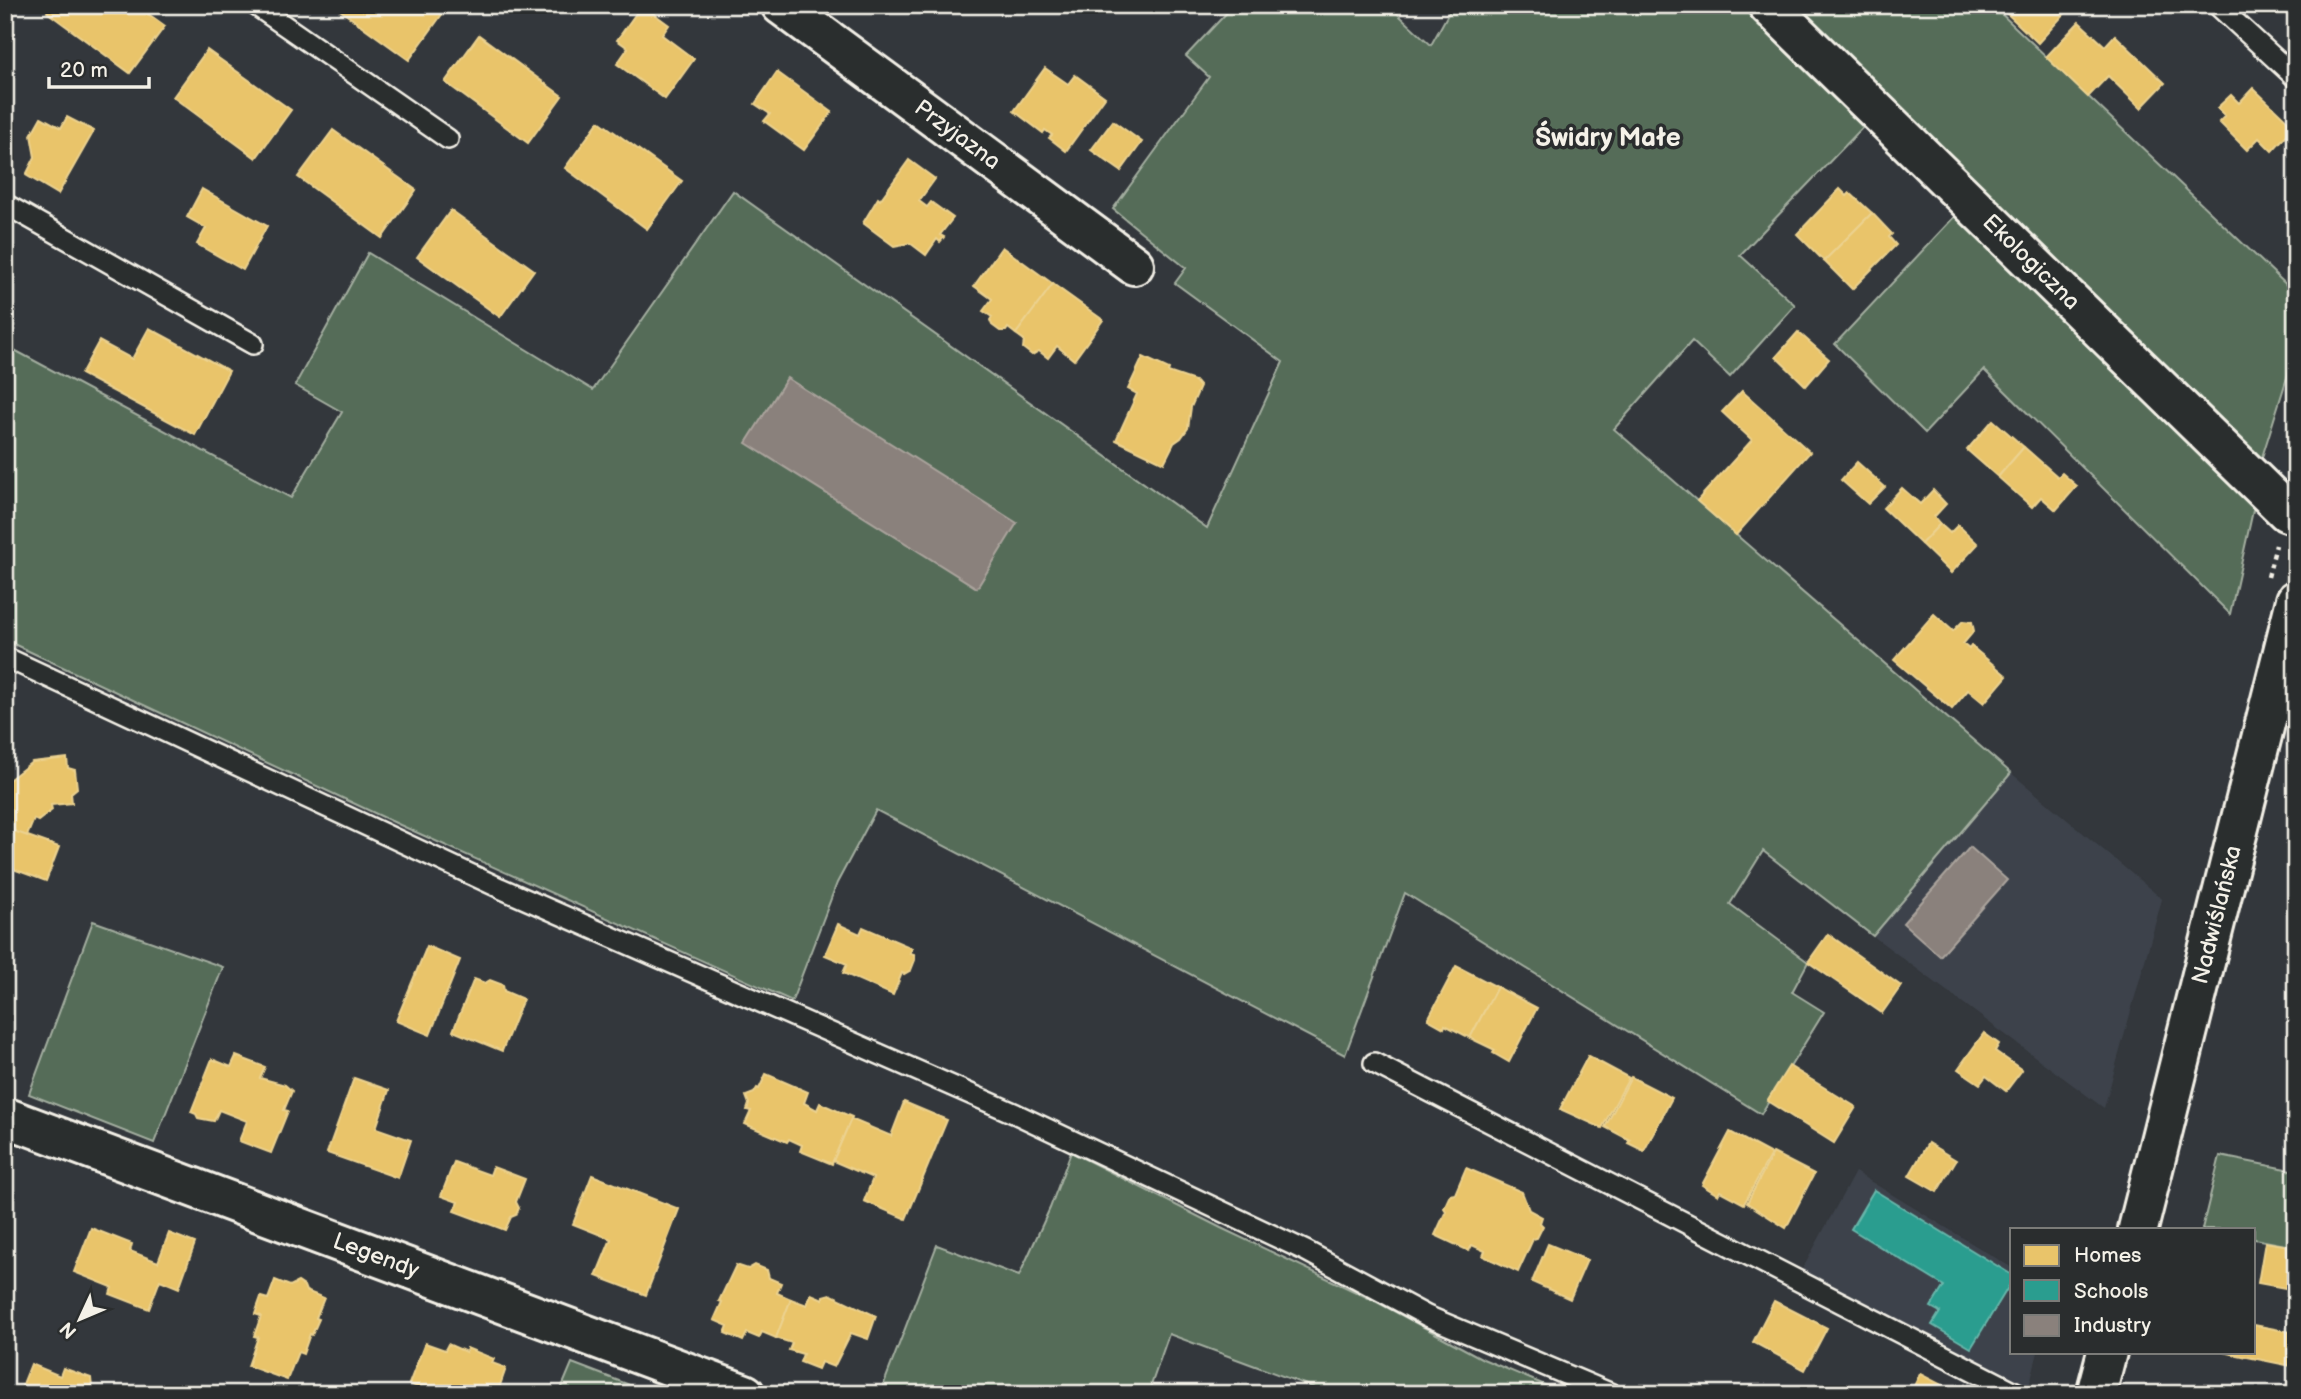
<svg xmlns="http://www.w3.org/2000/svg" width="2301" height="1399" font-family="'Balsamiq Sans',sans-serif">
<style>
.built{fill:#3e434c}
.green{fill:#546c59;stroke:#a4aea0;stroke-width:2}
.homes{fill:#e9c46a;stroke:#ecd290;stroke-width:2}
.schools{fill:#2a9d8f;stroke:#67b6aa;stroke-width:2}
.industry{fill:#8a817c;stroke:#aaa39c;stroke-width:2}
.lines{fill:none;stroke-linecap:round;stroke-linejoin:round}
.lane-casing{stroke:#f4f1e8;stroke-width:24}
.street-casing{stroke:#f4f1e8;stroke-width:44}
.secondary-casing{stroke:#f4f1e8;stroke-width:44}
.path{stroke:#f4f1e8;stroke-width:4.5;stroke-dasharray:5 5;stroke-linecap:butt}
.lane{stroke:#2a2d2e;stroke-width:19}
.street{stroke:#2a2d2e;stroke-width:38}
.secondary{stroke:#2a2d2e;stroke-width:38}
.labels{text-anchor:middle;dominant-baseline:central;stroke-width:7;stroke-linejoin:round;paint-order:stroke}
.street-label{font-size:23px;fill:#f4f1e8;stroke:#2a2d2e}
.quarter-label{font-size:26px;font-weight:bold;fill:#f4f1e8;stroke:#2a2d2e}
</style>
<rect width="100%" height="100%" fill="#33373c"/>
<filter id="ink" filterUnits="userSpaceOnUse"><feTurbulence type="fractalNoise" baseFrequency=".0143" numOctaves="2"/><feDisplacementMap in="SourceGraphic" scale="14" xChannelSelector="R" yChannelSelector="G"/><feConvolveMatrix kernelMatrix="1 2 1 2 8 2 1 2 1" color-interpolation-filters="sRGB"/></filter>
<g filter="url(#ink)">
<g class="built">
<polygon points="2011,773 2162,899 2104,1108 1873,936"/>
<polygon points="1855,1172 2012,1268 2012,1352 2038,1352 2029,1386 1802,1270"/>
</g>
<g class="green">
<polygon points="1234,5 1388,5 1431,45 1453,5 1740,5 1864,126 1740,255 1795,305 1730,377 1692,341 1614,429 2011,773 1873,936 1763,851 1730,904 1808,962 1792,992 1824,1012 1761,1114 1405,893 1345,1055 876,810 837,883 792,1001 400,825 5,640 5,345 291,498 342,412 295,385 368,253 593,390 733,191 1207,528 1283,362 1175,283 1186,268 1113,209 1209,77 1186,56"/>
<polygon points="1785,5 1992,5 2296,294 2296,349 2258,470"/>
<polygon points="1955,216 2254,506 2230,614 1984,370 1925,433 1835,344"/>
<polygon points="93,921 223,967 154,1143 29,1094"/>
<polygon points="1071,1152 1221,1228 1377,1302 1483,1359 1566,1394 1331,1394 1169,1334 1148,1394 880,1394 937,1245 1019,1276 1050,1208"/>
<polygon points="2220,1156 2296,1171 2296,1247 2254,1239 2254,1229 2202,1229"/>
<polygon points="572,1363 653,1394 559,1394"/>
</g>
<g class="homes">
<polygon points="52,5 136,5 165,26 130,73 47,12"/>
<polygon points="333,5 432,5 443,13 409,60"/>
<polygon points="642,5 669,25 662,35 694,59 665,99 617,64 628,48 617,40"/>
<polygon points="1998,5 2058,5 2066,12 2038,43"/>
<polygon points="2079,22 2105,46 2115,35 2165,83 2141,108 2108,76 2088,97 2046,57"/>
<polygon points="479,35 562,96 528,143 445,82"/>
<polygon points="207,50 291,110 256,158 173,97"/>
<polygon points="1045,68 1068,84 1075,75 1105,97 1066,151 1049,138 1052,135 1045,130 1043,133 1014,111"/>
<polygon points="777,72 832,112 804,150 764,121 770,114 755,104"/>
<polygon points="2253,88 2294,127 2272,151 2259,138 2247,150 2219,122 2225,116 2217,108 2231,95 2239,103"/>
<polygon points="41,117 61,128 67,117 94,131 58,194 26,175 35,157 31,135"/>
<polygon points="599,121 682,181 647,229 565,168"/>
<polygon points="1113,121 1142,142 1121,171 1091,150"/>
<polygon points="333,130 416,190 382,238 298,177"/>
<polygon points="909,160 935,179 919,201 927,207 931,202 953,218 940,235 944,237 940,242 937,239 926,255 910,243 894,246 863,223 878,198 880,200"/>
<polygon points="202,189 267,226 243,270 197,244 206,228 187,217"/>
<polygon points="1840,189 1847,196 1850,193 1872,213 1824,261 1797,234"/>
<polygon points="451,210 534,270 500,317 417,257"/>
<polygon points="1872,213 1892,234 1889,237 1896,245 1852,289 1824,261"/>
<polygon points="1002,247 1053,284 1016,334 1008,328 1006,331 1000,331 992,325 990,320 992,317 983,311 992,299 974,286"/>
<polygon points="1053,284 1103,320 1074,360 1057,346 1048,358 1039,351 1032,355 1023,348 1024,340 1016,334"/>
<polygon points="149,328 229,371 195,435 81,374 99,341 132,359"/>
<polygon points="1798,332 1829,359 1806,386 1776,357"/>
<polygon points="1143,357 1169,369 1168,372 1195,381 1200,387 1191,407 1188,428 1181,438 1174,443 1164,463 1116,440 1137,394 1128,389"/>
<polygon points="1742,391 1810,452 1736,535 1697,501 1752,440 1722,412"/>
<polygon points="1993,420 2024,447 1998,477 1967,450"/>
<polygon points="2024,447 2058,477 2062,473 2077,486 2056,510 2041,497 2032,507 1998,477"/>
<polygon points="1857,462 1885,487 1868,504 1841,480"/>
<polygon points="1902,488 1920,504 1933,490 1946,504 1934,517 1940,524 1921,544 1883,508"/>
<polygon points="1940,524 1950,533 1958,525 1978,544 1951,573 1921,544"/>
<polygon points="1934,614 1953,631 1963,621 1972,622 1974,631 1963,644 1969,649 1971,646 2007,676 1984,703 1968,690 1952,709 1894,660"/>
<polygon points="67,758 68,768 75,770 77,788 71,793 72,803 51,805 52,810 38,821 34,819 27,836 5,828 5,783 32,762"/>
<polygon points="5,828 59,847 46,881 5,866"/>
<polygon points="838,924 860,934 863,927 912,948 910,953 914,954 915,960 911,970 904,974 902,973 893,995 843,973 847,964 825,955"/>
<polygon points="1828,934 1901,986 1882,1013 1808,962"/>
<polygon points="427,946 460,960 430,1035 396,1021"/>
<polygon points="1456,966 1497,987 1470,1038 1445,1025 1444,1028 1428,1019"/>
<polygon points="474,979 485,983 490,980 503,985 504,991 523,999 502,1051 453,1031"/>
<polygon points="1497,987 1537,1008 1509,1062 1493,1053 1495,1050 1470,1038"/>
<polygon points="1984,1033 1999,1044 1995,1051 2022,1070 2006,1091 1986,1076 1980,1084 1958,1069"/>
<polygon points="236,1056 265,1067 260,1078 285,1085 292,1091 284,1110 288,1111 271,1153 239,1141 247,1121 219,1110 214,1121 198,1118 196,1114 191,1112 212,1059 231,1067"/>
<polygon points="1588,1056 1629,1078 1602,1128 1560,1109"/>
<polygon points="1789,1066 1856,1107 1834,1143 1767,1101"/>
<polygon points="766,1074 808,1092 804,1103 817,1110 820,1103 852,1117 832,1164 800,1151 802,1145 789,1139 787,1142 745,1124 751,1111 747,1110 749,1104 746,1096 754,1093 757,1088 759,1089"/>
<polygon points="1631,1077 1672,1098 1644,1151 1628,1143 1630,1140 1605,1127"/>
<polygon points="354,1078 389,1090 376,1128 411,1140 398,1178 327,1153"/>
<polygon points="904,1102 947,1120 906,1219 864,1201 873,1178 833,1161 851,1119 891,1136"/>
<polygon points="1730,1132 1771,1154 1744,1204 1720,1191 1718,1195 1702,1185"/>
<polygon points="1928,1143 1956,1160 1937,1192 1909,1176"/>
<polygon points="1773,1153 1814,1174 1786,1228 1747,1203"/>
<polygon points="454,1162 490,1175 493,1167 525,1179 516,1202 519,1208 516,1215 511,1217 505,1230 454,1211 458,1202 441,1196"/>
<polygon points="1466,1168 1522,1192 1529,1210 1542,1217 1540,1223 1543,1226 1537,1238 1533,1239 1518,1272 1483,1256 1485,1251 1472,1245 1469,1251 1435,1235 1446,1211 1444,1208 1450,1195 1455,1194"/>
<polygon points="592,1175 679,1209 646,1295 596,1276 611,1239 573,1224"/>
<polygon points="91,1228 132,1244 130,1251 158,1262 169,1233 195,1243 179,1288 160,1280 149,1309 110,1294 112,1287 74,1272"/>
<polygon points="2265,1242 2296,1247 2296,1290 2258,1283"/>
<polygon points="1548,1244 1587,1260 1570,1299 1532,1282"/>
<polygon points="736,1265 748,1269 755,1265 767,1270 769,1278 781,1283 777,1293 791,1299 776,1338 762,1332 759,1338 747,1333 743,1341 725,1333 728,1326 714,1320 722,1302 719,1301"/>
<polygon points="275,1280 290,1286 298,1282 304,1286 306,1291 324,1298 316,1318 319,1319 312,1335 310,1334 303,1354 298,1352 287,1380 248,1366 258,1337 254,1336 261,1316 255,1314 261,1297 268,1299"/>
<polygon points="811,1294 823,1299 823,1296 830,1294 876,1316 868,1339 851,1333 834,1367 821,1362 818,1369 800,1362 803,1354 789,1350 792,1343 776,1338 791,1299 807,1305"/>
<polygon points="1774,1301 1827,1328 1805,1370 1753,1342"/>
<polygon points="2254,1325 2296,1333 2296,1367 2223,1352 2254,1352"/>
<polygon points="425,1343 445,1350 448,1344 466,1352 467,1348 494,1359 492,1363 506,1368 497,1394 428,1394 429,1391 409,1384"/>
<polygon points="31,1364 60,1376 63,1368 91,1378 92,1388 102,1392 101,1394 19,1394"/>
<polygon points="1920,1374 1951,1390 1958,1394 1910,1394"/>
</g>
<polygon class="schools" points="1874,1190 2012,1275 2012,1281 1971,1348 1932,1325 1940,1312 1931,1307 1944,1286 1851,1229"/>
<g class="industry">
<polygon points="787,378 1017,523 977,588 746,443"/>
<polygon points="1970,847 2007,880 1940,956 1903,923"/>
</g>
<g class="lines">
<g class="lane-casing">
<g id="lane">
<polyline points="255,5 448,139"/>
<polyline points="2217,5 2296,78"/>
<polyline points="5,204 253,344"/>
<polyline points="5,657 500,888 1016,1114 1306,1251 1427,1316 1612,1394"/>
<polyline points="1374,1063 2019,1394"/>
</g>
</g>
<g class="street-casing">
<g id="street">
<path id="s1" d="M781,5l353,260"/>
<path id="s2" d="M1768,5l519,507 9,3"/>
<path id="s3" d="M5,1117l740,277"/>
</g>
</g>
<g class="secondary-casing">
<g id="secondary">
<path id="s4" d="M2138,1229l158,-629"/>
<polyline points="2096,1394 2107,1352"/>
</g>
</g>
<g class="path">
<polyline points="2296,376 2296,427"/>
<polyline points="2295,469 2296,458"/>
<polyline points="2268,577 2276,545"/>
</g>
<use href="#lane" class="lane"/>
<use href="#street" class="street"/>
<use href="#secondary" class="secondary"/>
</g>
</g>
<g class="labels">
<g class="street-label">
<text stroke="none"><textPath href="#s1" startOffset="219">Przyjazna</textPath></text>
<text stroke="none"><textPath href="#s2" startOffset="368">Ekologiczna</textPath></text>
<text stroke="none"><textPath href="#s4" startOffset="324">Nadwiślańska</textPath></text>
<text stroke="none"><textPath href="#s3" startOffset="396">Legendy</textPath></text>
</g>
<g class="quarter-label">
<text x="1608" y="138">Świdry Małe</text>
</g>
</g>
<rect width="2301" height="1399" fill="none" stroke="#2a2d2e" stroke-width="28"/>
<rect x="14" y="14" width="2273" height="1371" fill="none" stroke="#f4f1e8" stroke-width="2.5" filter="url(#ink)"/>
<rect x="2010" y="1228" width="245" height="126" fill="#2a2d2e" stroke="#7b7b78" stroke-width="2"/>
<rect x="2024" y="1245" width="35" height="21" fill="#e9c46a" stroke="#7b7b78" stroke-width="2"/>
<text x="2074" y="1262" font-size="21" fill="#f4f1e8">Homes</text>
<rect x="2024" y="1280" width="35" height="21" fill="#2a9d8f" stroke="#7b7b78" stroke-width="2"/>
<text x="2074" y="1298" font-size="21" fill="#f4f1e8">Schools</text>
<rect x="2024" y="1315" width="35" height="21" fill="#8a817c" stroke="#7b7b78" stroke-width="2"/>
<text x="2074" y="1332" font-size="21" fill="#f4f1e8">Industry</text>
<g transform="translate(80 1319) rotate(226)" stroke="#2a2d2e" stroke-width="5" paint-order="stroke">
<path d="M0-5L12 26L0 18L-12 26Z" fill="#f4f1e8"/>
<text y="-10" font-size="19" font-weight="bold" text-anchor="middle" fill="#f4f1e8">N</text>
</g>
<path d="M49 77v10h100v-10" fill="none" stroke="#f4f1e8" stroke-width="3.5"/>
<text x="60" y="77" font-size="21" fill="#f4f1e8" stroke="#2a2d2e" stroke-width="5" paint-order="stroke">20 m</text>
</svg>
